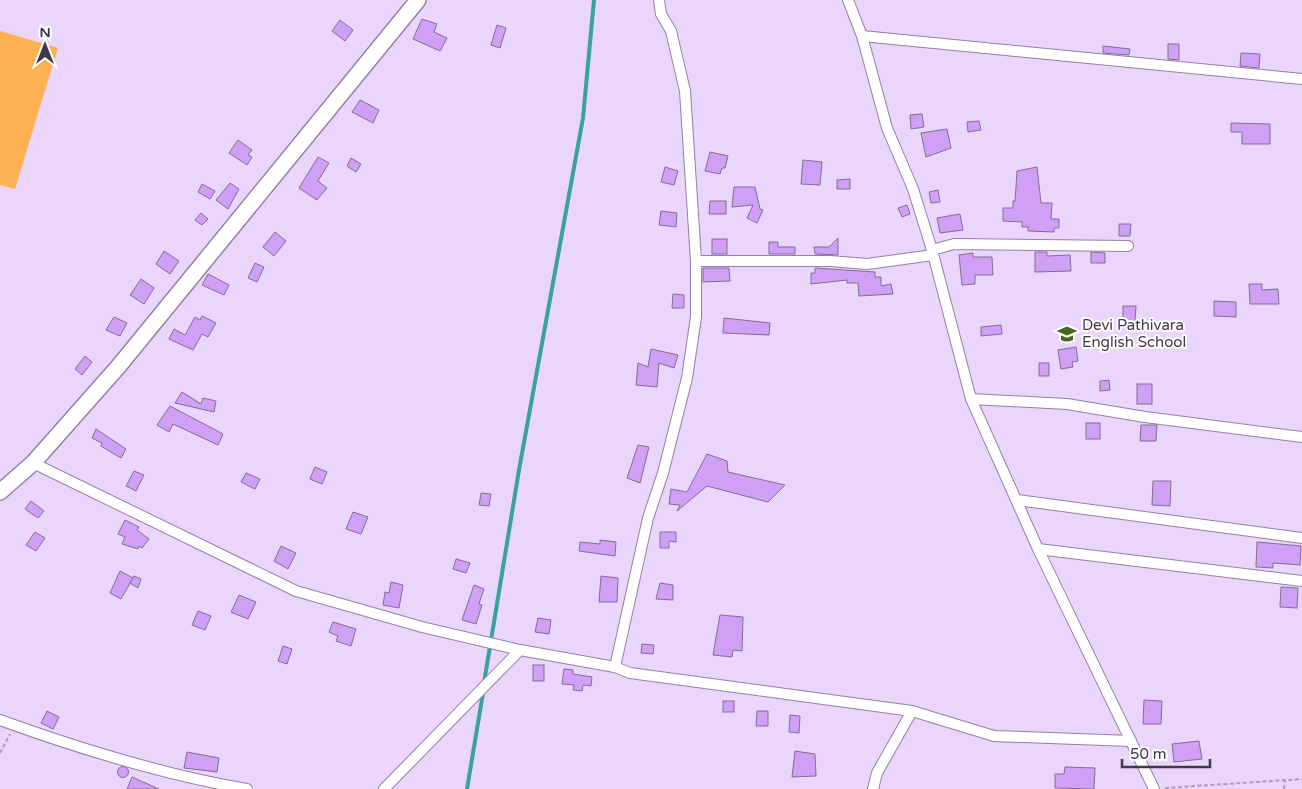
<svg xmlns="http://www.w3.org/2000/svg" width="1302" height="789" font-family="'Varela Round',sans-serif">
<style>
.green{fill:#feb152}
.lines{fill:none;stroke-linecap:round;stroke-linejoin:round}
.stream{stroke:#39a29b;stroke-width:4}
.building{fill:#cfa0f5;stroke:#816e91}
.street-casing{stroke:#9480a5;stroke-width:12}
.secondary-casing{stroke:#9480a5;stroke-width:18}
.path{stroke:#ac9cbb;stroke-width:2;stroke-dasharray:4 2.5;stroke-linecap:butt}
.street{stroke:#fff;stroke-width:10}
.secondary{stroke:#fff;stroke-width:15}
.labels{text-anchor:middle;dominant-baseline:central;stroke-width:4;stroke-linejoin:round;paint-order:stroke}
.poi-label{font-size:15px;fill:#403747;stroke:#fff;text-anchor:start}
</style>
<rect width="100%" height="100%" fill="#ead5fd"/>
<polygon class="green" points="0,31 58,48 15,189 0,185"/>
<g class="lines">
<g class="stream">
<polyline points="484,683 519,470 583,118 594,0"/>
<polyline points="467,789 483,693"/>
</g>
</g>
<g class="building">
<polygon points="422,19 437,24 434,32 447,38 440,51 413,39"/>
<polygon points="340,20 353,30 345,41 332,31"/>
<polygon points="497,25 506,28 500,48 491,45"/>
<polygon points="1168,44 1179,44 1179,60 1168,59"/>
<polygon points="1103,46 1130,49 1129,55 1103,53"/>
<polygon points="1241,53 1260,54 1259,68 1240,66"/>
<polygon points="360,100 379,110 373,123 352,112"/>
<polygon points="922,114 924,127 911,129 910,115"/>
<polygon points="979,121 981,130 968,132 967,122"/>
<polygon points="1231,123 1270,124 1270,144 1242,144 1242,132 1231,132"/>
<polygon points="947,129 951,148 926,157 921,133"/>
<polygon points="238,140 252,150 248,155 252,157 247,165 229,153"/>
<polygon points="710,152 728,156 725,168 722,168 720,174 705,171"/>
<polygon points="318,157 329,163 318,181 327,188 317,200 299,188"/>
<polygon points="351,158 361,164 356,172 347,166"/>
<polygon points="803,160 822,162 820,185 801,184"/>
<polygon points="665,167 678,171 674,185 661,182"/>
<polygon points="1037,167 1041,203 1052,203 1051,219 1059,219 1059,228 1054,228 1054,232 1028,231 1028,227 1022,227 1022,222 1003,221 1003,208 1013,208 1013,201 1015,201 1017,171"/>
<polygon points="850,179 850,189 837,189 837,180"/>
<polygon points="230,183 239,189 228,209 216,200"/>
<polygon points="202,184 215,191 210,199 198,192"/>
<polygon points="734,187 755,187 760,209 763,210 757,223 747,218 753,205 732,207"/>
<polygon points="938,190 940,202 931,203 929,192"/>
<polygon points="710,201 726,201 726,214 709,214"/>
<polygon points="907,205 910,214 902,217 898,208"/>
<polygon points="661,211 677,213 676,227 659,225"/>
<polygon points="201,213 208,219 202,225 195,220"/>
<polygon points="960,214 963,230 940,233 937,218"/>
<polygon points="1119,224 1131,224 1130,236 1119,236"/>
<polygon points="275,232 286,241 274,256 263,247"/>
<polygon points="838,238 838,255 815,254 814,247 829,247"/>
<rect x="712" y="239" width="15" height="15"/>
<polygon points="769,242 778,242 778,247 795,247 795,254 769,254"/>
<polygon points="164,251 179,261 170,274 156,264"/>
<polygon points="1035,252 1047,252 1047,256 1070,255 1071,271 1035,272"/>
<polygon points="1091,252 1105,253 1105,263 1091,263"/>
<polygon points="973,253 973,257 992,257 993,275 975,275 975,284 962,285 959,255"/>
<polygon points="255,263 264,267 257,282 248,278"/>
<polygon points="703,268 729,268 730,281 703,282"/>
<polygon points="815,268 875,272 875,277 881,277 881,286 891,284 893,294 859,296 858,283 847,283 847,280 811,284 811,273 815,273"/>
<polygon points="208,274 229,285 224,295 202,285"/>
<polygon points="141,279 154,288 144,304 130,295"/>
<polygon points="1249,284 1262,284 1262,290 1278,289 1279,304 1250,304"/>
<polygon points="673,294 684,295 684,308 672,308"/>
<polygon points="1214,301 1236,302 1236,317 1214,316"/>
<polygon points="1123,306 1136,306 1135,321 1123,321"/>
<polygon points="202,316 216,323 208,337 202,334 193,350 169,339 174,329 185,335 195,317 200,320"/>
<polygon points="114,317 127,323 120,336 106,330"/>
<polygon points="724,318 770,323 769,335 723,333"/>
<polygon points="1001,325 1002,334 981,336 981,327"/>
<polygon points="1076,347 1078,361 1072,362 1073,367 1061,369 1058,350"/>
<polygon points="651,349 678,355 674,368 659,363 657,387 636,385 638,363 648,367"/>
<polygon points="85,356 92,362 82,375 75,369"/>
<rect x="1039" y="363" width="10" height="13"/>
<polygon points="1109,380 1110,390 1100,391 1100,381"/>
<rect x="1137" y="384" width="15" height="20"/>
<polygon points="182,392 201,404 203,398 216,401 214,412 175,403"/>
<polygon points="170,406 223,434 218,445 173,424 169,432 157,425"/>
<rect x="1086" y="423" width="14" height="16"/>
<polygon points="1141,425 1157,425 1156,441 1140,441"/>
<polygon points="96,429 126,449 121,458 101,446 102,443 92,438"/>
<polygon points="638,445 649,447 640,483 627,478"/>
<polygon points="707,454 727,461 728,472 785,485 768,502 707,486 677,511 680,505 669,504 671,489 687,492"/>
<polygon points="315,467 327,472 322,484 310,479"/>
<polygon points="134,471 144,475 136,491 126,486"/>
<polygon points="246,473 260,479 255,489 241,482"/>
<polygon points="1153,481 1171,481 1170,506 1152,505"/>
<polygon points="481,493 491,494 489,506 479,505"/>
<polygon points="31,501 44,511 38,518 25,509"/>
<polygon points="353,512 368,517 361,534 346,529"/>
<polygon points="125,520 139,527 137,530 149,539 142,548 139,546 138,549 122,544 125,537 118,534"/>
<polygon points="35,532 45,538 36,551 26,545"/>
<polygon points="660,532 676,532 676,542 669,541 669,548 660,548"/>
<polygon points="600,540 616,542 615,556 579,551 580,542 600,544"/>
<polygon points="1257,542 1301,546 1300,565 1273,563 1273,568 1256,567"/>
<polygon points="281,546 296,553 288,569 274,561"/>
<polygon points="456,559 470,563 466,573 453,569"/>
<polygon points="120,571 133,578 121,599 110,593"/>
<polygon points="134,576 141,579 138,588 130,583"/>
<polygon points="601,576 618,578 617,602 599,602"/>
<polygon points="391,582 403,585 399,608 383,605 385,592 389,593"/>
<polygon points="660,583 673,585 673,600 656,599"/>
<polygon points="474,585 484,589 479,604 482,605 476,624 462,620"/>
<polygon points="1281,587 1298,588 1297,608 1280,607"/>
<polygon points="239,595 256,602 248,619 231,612"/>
<polygon points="198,611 211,616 205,630 192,625"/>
<polygon points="720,615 743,617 742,651 733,650 732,657 713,655"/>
<polygon points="538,618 551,620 549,634 535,632"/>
<polygon points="333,622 356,629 351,646 336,641 338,636 329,632"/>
<polygon points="642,644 654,645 653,654 641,653"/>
<polygon points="283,646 292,649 287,664 278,661"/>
<rect x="533" y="665" width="11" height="16"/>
<polygon points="564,669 573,670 573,674 592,677 591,686 583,685 582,691 573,690 574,685 562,684"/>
<polygon points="1144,700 1162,701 1161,724 1143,724"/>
<rect x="723" y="701" width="11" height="11"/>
<polygon points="47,711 59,717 53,729 41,723"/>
<polygon points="757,711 768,711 768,726 756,726"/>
<polygon points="790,715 800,716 799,733 789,732"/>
<polygon points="1199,741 1202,759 1174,762 1172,744"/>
<polygon points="795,751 815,754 816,776 792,777"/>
<polygon points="187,752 219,758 217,772 184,768"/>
<circle cx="123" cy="772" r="5.5"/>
<polygon points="1065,767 1095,768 1094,789 1055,788 1055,774 1064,774"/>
<polygon points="132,777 159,789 127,789"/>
</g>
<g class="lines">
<g class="street-casing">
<g id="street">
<polyline points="848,0 862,36 887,128 913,189 932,250 971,399 1038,549 1154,789"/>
<polyline points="862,36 1302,79"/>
<polyline points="932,250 954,244 1128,246"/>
<polyline points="696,261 830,261 867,264 933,255"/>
<polyline points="971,399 1067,404 1145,417 1302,437"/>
<polyline points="33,463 296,591 422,627 520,650 615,667 630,673 912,711 994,736 1131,741"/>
<polyline points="1017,500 1302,538"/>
<polyline points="1038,549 1302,581"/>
<polyline points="615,667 648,518 663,473 687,378 696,317 696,261 685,91 671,31 661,14 659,0"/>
<path d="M0,720c80,29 164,55 247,69"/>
<polyline points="384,789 520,650"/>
<polyline points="873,789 877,773 912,711"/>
</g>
</g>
<g class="secondary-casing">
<polyline id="secondary" points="0,492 33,463 118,367 418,0"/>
</g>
<g class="path">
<polyline points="0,753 10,734"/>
<polyline points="1165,788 1302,779"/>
<polyline points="1284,789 1285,780"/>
</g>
<use href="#street" class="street"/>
<use href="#secondary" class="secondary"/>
</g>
<defs>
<g id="school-bare" transform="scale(1.5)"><path d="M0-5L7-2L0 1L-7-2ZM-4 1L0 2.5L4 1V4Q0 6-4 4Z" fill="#47661b" stroke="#fff" stroke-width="2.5" paint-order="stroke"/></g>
</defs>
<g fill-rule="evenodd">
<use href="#school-bare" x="1067" y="334"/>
</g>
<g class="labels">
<g class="poi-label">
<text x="1082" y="325">Devi Pathivara<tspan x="1082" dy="17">English School</tspan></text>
</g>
</g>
<g transform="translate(45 45)" stroke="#ffffff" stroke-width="4" paint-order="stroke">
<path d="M0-4L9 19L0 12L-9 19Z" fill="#403747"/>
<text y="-8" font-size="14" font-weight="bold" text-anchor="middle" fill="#403747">N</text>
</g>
<path d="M1122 759v8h88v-8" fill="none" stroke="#403747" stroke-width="2.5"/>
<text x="1130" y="759" font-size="15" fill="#403747" stroke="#ffffff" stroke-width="4" paint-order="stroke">50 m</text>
</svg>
